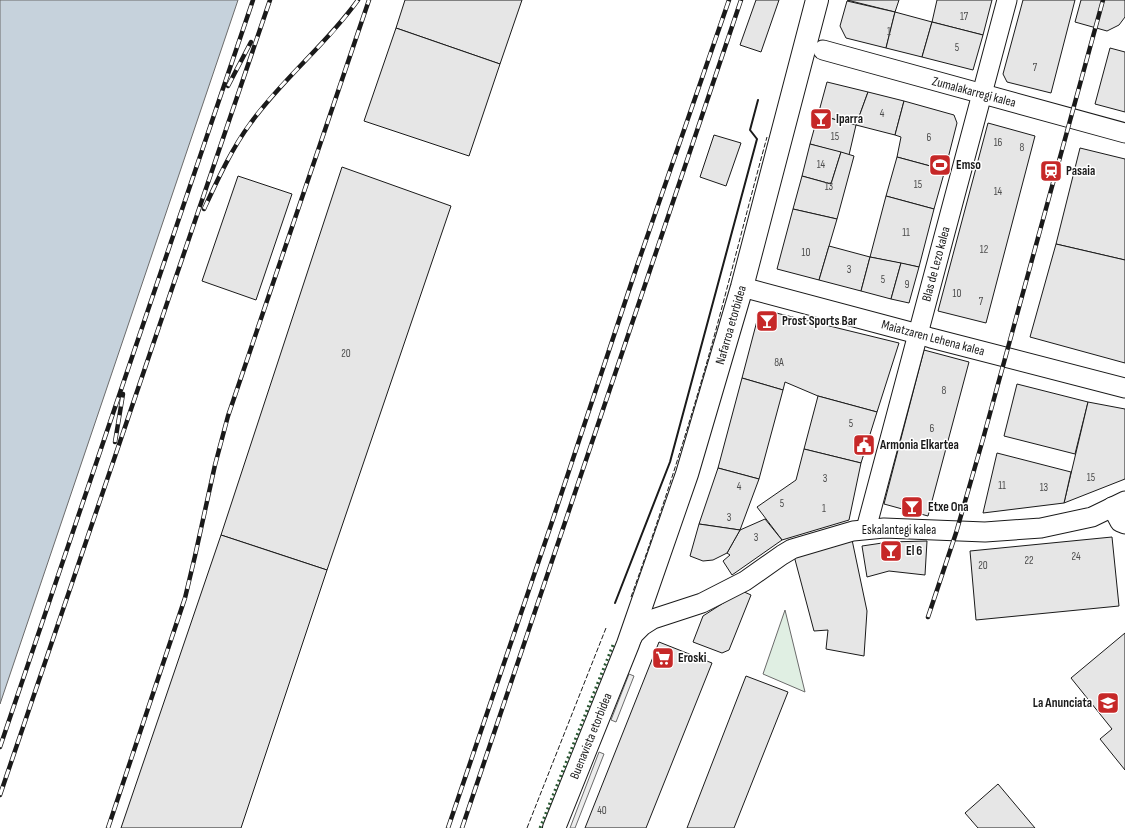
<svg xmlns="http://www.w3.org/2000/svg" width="1125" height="828" font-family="'Sofia Sans Condensed',sans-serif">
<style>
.green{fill:#e0efe3;stroke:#6a6a6a}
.parking{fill:#ededed;stroke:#6a6a6a}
.water{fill:#c6d2dc;stroke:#6a6a6a}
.building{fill:#e6e6e6;stroke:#1a1a1a}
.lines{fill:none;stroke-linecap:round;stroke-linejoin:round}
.minor-casing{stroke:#1a1a1a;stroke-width:21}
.secondary-casing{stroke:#1a1a1a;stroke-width:24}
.minor{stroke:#fff;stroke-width:19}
.secondary{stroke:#fff;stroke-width:22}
.rail-casing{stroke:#1a1a1a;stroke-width:4.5}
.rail{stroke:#fff;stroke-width:3;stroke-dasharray:9;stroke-linecap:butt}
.hedge{stroke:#2b5a34;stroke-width:3;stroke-dasharray:2 3;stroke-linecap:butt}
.fence{stroke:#1a1a1a;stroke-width:1;stroke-dasharray:5 2;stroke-linecap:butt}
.wall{stroke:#1a1a1a;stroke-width:2}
.labels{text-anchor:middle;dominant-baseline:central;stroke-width:3;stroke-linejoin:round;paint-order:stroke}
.number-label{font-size:11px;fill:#4d4d4d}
.street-label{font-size:13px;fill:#1a1a1a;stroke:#fff}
.poi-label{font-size:13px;font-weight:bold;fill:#1a1a1a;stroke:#fff;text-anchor:start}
</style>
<rect width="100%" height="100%" fill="#fff"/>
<polygon class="green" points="785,610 805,692 763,674"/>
<g class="parking">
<polygon points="629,674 634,676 616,722 611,720"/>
<polygon points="599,752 604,754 575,828 570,828"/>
</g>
<polygon class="water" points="0,0 238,0 0,704"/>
<g class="building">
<polygon points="405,0 522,0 500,64 396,28"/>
<polygon points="756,0 779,0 761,52 740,45"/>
<polygon points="847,0 899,0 895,12"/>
<polygon points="937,0 992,0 983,35 932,22"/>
<polygon points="1023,0 1075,0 1051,93 1007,82 1003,74"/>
<polygon points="1081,0 1125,0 1125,17 1119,25 1107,31 1075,22"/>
<polygon points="847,1 895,12 886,48 846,38 840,26"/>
<polygon points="895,12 932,22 922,57 886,48"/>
<polygon points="932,22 983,35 973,70 922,57"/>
<polygon points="396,28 500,64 469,156 364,121"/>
<polygon points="1110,48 1125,52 1125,112 1095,104"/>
<polygon points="827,82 868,92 856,125 818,115"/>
<polygon points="868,92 904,101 895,135 856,125"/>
<polygon points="904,101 954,115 957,123 945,170 897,157 901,137 895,135"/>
<polygon points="818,115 856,125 849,155 810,144"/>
<polygon points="988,123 1035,136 986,323 938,311"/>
<polygon points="714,135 741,143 726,186 700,177"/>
<polygon points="810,144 841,152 831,184 802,176"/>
<polygon points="1080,148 1125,159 1125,260 1056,244"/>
<polygon points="841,152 854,156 837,219 793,209 802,176 831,184"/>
<polygon points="897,157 945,170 934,209 886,196"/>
<polygon points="342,167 451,206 327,570 221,535"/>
<polygon points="238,176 292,194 256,300 202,281"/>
<polygon points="886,196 934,209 919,267 870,257"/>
<polygon points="793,209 837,219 819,280 777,269"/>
<polygon points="1056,244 1125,260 1125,363 1030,337"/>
<polygon points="829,246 870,257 861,291 819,280"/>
<polygon points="870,257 901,263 891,299 861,291"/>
<polygon points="901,263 919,267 909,303 891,299"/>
<polygon points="768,311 899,343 877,412 818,396 785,382 783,390 742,378 758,317"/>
<polygon points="924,350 969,362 928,516 884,504"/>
<polygon points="742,378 783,390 759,479 718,468"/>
<polygon points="1017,384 1088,402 1075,454 1004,436"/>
<polygon points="818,396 877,412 861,463 804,449"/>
<polygon points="1088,402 1125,409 1125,479 1064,503"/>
<polygon points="804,449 861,463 849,520 782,540 757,507 796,480"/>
<polygon points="997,453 1071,472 1064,503 983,513"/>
<polygon points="718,468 759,479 740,530 699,524"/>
<polygon points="765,519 782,540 732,575 723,561 730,555 727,553 740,530"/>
<polygon points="699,524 740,530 727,553 713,560 703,561 690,556"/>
<polygon points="221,535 327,570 241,828 121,828"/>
<polygon points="851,535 867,611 864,656 826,649 828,630 814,631 793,552"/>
<polygon points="1112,537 1119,606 976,620 970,551"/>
<polygon points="927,541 925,575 889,571 867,577 862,546 889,542"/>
<polygon points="742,591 751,595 729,650 722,653 693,642 703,616"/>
<polygon points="1125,633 1125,770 1100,739 1112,729 1071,678"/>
<polygon points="659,642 712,663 646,828 585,828"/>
<polygon points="746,676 788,692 734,828 687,828"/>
<polygon points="998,784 1035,828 978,828 965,813"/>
</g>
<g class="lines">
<g class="minor-casing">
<g id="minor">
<polyline points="823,50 1125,133"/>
<polyline points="742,287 918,334 931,338 1125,388"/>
<polyline points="1112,507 1120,522 1125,524"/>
<polyline points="866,529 1007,0"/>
<polyline points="630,641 634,634 642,626 653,619 702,603 745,581 782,555 792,549 853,531 884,528 985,532 1041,528 1092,517 1125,501"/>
</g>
</g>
<g class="secondary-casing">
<polyline id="secondary" points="554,828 628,644 687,474 742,287 817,0"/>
</g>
<use href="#minor" class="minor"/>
<use href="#secondary" class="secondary"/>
<g class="rail-casing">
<g id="rail">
<polyline points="228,86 251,42"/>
<path d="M204,209c13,-28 28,-61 46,-85 32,-45 76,-79 108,-124"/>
<polyline points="115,442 123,394"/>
<polyline points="928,617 956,533 983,439 1103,0"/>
<polyline points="0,747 253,0"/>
<polyline points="0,795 270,0"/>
<polyline points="108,828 185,598 195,556 215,465 228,416 369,0"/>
<polyline points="448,828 551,525 637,266 729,0"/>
<polyline points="462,828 741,0"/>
</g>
</g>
<use href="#rail" class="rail"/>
<polyline class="hedge" points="540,828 613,645"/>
<g class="fence">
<path d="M631,597c30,-83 57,-167 81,-253 19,-69 36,-138 55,-207"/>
<polyline points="527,828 606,628"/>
</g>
<polyline class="wall" points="615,603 670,462 757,139 750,130 758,100"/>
</g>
<defs>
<g id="bar-square" transform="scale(1.15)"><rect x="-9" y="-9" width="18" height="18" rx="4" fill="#c62828" stroke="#fff"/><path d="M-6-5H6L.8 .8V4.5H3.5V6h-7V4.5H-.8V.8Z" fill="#fff"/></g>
<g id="stadium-square" transform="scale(1.15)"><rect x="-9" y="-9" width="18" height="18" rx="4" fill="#c62828" stroke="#fff"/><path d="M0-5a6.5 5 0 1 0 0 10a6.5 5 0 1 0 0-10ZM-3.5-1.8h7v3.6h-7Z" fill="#fff"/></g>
<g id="station-square" transform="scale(1.15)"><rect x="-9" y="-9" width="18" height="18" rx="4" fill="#c62828" stroke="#fff"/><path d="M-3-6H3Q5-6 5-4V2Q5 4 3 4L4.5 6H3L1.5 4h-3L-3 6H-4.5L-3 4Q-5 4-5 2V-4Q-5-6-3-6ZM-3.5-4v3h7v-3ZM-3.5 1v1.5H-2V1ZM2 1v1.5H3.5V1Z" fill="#fff"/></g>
<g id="civic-square" transform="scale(1.15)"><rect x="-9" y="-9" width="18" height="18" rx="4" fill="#c62828" stroke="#fff"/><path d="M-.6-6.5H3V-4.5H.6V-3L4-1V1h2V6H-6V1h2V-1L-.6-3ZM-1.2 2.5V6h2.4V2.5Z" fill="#fff"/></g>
<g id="supermarket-square" transform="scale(1.15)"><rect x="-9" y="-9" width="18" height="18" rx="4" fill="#c62828" stroke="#fff"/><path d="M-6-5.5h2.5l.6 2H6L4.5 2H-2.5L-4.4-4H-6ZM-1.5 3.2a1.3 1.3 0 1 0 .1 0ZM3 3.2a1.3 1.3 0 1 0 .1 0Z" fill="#fff"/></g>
<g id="school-square" transform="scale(1.15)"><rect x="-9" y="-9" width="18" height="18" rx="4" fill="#c62828" stroke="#fff"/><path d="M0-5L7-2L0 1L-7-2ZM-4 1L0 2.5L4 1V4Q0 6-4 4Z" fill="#fff"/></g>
</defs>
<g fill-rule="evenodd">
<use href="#bar-square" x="821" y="119"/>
<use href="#stadium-square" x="940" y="165"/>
<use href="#station-square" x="1051" y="171"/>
<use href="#bar-square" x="767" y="321"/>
<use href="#civic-square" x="864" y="445"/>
<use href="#bar-square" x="912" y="507"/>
<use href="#bar-square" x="891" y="551"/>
<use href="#supermarket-square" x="663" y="658"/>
<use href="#school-square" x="1108" y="703"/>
</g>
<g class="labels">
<g class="number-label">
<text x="964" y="16">17</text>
<text x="889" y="31">1</text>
<text x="957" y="47">5</text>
<text x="1035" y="67">7</text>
<text x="882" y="113">4</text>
<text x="835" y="136">15</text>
<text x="929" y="137">6</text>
<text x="998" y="142">16</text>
<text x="1022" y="147">8</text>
<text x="821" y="164">14</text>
<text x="918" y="184">15</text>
<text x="829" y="186">13</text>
<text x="998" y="191">14</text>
<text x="906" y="232">11</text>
<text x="984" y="249">12</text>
<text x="806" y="252">10</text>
<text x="849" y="269">3</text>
<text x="883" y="279">5</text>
<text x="907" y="284">9</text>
<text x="957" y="293">10</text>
<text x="981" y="301">7</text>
<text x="346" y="353">20</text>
<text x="779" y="362">8A</text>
<text x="944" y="390">8</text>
<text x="851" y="423">5</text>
<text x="932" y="428">6</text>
<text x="1091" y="477">15</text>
<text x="825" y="478">3</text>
<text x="1002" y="485">11</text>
<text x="739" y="486">4</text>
<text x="1044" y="487">13</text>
<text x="782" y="503">5</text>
<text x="824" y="508">1</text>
<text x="729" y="517">3</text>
<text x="756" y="537">3</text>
<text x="1076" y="556">24</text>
<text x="1029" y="560">22</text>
<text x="983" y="565">20</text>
<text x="602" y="810">40</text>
</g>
<g class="street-label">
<text transform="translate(974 92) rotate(15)">Zumalakarregi kalea</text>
<text transform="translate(936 264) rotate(-75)">Blas de Lezo kalea</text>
<text transform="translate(731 325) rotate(-74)">Nafarroa etorbidea</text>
<text transform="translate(933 338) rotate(15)">Maiatzaren Lehena kalea</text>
<text x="899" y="530">Eskalantegi kalea</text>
<text transform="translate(591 736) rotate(-68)">Buenavista etorbidea</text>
</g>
<g class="poi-label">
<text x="836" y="119">Iparra</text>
<text x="956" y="165">Emso</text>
<text x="1066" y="171">Pasaia</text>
<text x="782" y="321">Prost Sports Bar</text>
<text x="880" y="445">Armonia Elkartea</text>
<text x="928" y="507">Etxe Ona</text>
<text x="906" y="551">El 6</text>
<text x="678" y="658">Eroski</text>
<text x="1092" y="703" text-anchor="end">La Anunciata</text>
</g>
</g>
</svg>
